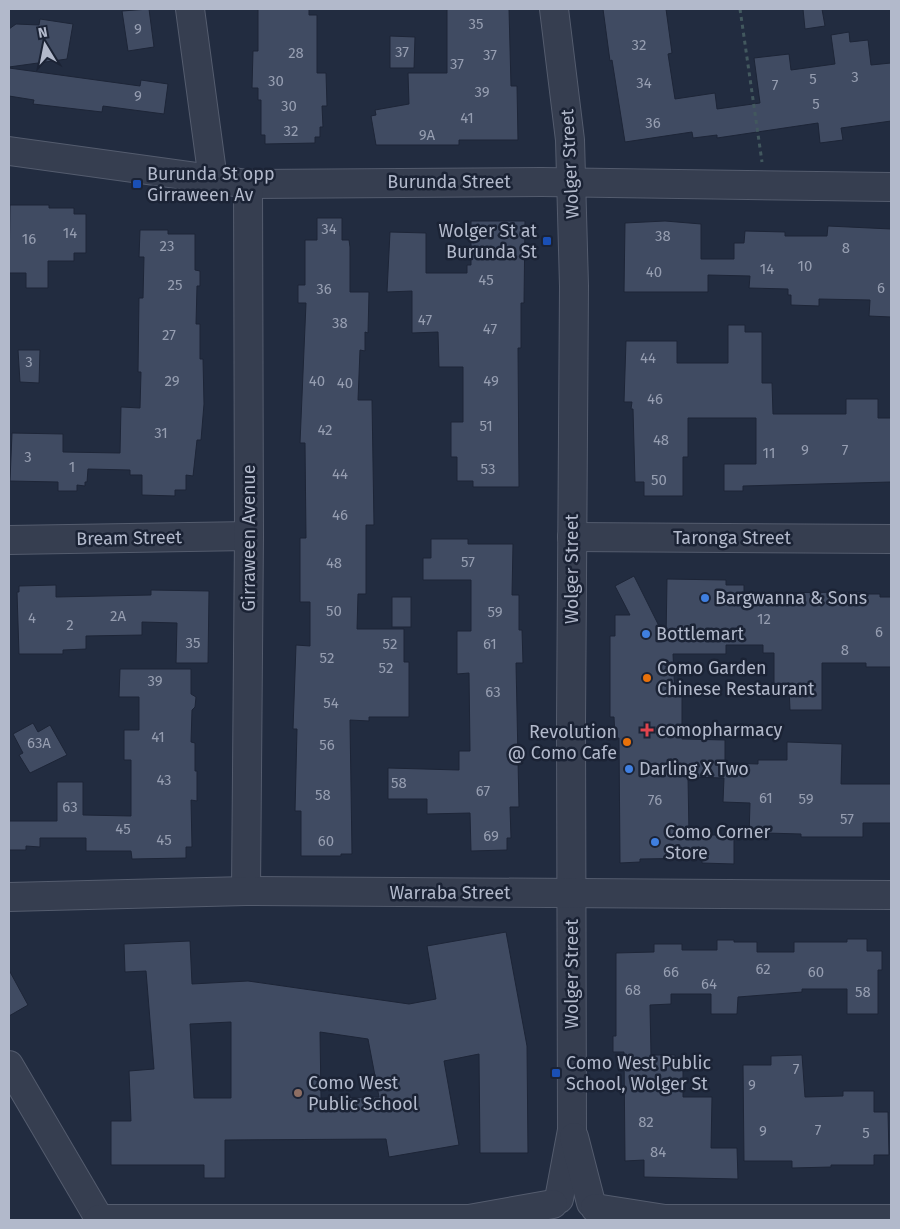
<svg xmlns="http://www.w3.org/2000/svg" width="900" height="1229" font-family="'Fira Sans',sans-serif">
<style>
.building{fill:#404b62;stroke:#1d2537;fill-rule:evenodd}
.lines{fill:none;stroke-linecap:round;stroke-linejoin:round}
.minor-casing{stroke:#545c6e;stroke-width:30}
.path{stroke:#42585e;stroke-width:3;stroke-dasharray:4 4;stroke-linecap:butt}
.minor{stroke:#363e50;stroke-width:28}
.transit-dot{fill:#1a4fb4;stroke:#1b2335;stroke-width:2}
.shop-dot{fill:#3f7fe0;stroke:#1b2335;stroke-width:2}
.food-dot{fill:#e8710a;stroke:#1b2335;stroke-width:2}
.health-dot{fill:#e0444e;stroke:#1b2335;stroke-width:2}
.education-dot{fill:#8d6e63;stroke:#1b2335;stroke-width:2}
.labels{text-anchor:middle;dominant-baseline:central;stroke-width:5;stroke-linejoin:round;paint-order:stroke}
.number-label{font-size:15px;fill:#969eb1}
.street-label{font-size:18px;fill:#b2b9cb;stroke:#1b2335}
.poi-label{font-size:18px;fill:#b2b9cb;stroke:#1b2335;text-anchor:start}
</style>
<rect width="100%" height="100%" fill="#222c40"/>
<g class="building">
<polygon points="149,9 154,47 128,51 122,11"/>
<polygon points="258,9 309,9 309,15 317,15 317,73 326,73 327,106 322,106 323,127 320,127 320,137 315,137 315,143 265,144 265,135 261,135 261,100 258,100 258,88 252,88 253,51 258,51"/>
<polygon points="447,9 509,9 511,86 517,86 518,140 459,140 459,145 376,145 371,116 376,115 375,110 409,104 408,73 447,73"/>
<polygon points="603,9 666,9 672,53 668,54 675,99 715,93 717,109 760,103 754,58 789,54 791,70 835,64 831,35 849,32 850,42 868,40 871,65 891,63 891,121 841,128 843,140 820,143 818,123 717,138 717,135 693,138 692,132 625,142 612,60 610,61"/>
<polygon points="803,9 822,9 825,26 805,29"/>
<polygon points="40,19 73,24 67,59 9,67 9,29 16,24 39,25"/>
<polygon points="390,36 415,37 414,68 390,68"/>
<polygon points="9,68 140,86 141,80 168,84 164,114 103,106 102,112 33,104 34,100 9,96"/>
<polygon points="10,205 49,205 49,208 74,208 74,214 86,214 86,253 74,253 74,261 48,261 48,288 26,288 26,273 9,273"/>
<polygon points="317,218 342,218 342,240 349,240 350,247 350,292 369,292 368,333 365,332 365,351 360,350 358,400 372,400 374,525 366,525 366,594 358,594 357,629 404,629 404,662 409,662 409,717 369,717 369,721 350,720 352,854 341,854 341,856 301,856 301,811 295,811 297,729 293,729 296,645 310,646 310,602 300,602 300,538 306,538 305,443 300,443 306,303 298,303 298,285 305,285 305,240 317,240"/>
<polygon points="471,221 525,221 524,303 521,303 521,348 518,348 519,487 473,487 473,481 457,481 457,457 451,457 451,422 463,422 463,367 439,367 438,332 412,333 412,291 387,292 390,232 426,233 426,273 467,273 467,265 471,265"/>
<polygon points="665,221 701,224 701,259 734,259 734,243 744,243 745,231 785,232 785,236 827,236 828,226 891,229 891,317 869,316 870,300 819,299 819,306 791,305 791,295 788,295 788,289 749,288 750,276 708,275 708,292 624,292 625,223"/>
<polygon points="140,230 168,230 168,234 195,234 195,270 200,271 200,286 197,286 196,324 200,324 200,359 203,359 204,404 201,440 197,440 193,476 186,475 186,490 175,490 175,496 142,495 142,475 130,475 130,470 88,469 87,482 85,482 85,486 77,485 77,491 58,491 58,482 10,481 12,433 63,434 63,452 120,453 121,407 140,408 141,372 138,372 139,298 143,298 144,257 139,257"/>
<polygon points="728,325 745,325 745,332 762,332 762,383 772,383 773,414 846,414 846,399 878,399 878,418 891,418 891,482 743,486 743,491 724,491 724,464 756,464 756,418 688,418 688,457 683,457 683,496 644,496 644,482 635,482 633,409 631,409 632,402 624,402 626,341 677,341 677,363 728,363"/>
<polygon points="18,350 40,350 39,383 20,382"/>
<polygon points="431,539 468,539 468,544 513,544 512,595 519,595 519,630 522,630 523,663 516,663 519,807 510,807 511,838 507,838 507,850 471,851 470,813 427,814 427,799 388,799 388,768 459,770 459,751 470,751 469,673 457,674 457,631 471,631 471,580 423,580 423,558 431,558"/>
<polygon points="634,576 666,640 667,579 726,580 726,585 744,585 744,593 865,592 865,594 880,594 880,597 891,597 891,667 866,667 866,663 822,663 822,710 790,710 789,686 774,686 774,653 763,653 763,645 726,645 726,654 673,654 675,697 682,696 682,739 725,740 725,763 758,764 758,760 787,760 787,742 842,744 841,784 891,784 891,823 863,823 863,837 801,837 801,834 766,833 766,837 749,837 750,803 723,802 724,778 688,777 689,835 734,835 734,864 702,863 702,858 640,859 640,862 620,863 619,738 615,738 614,717 610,717 610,636 615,636 615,615 630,615 615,586"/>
<polygon points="56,585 56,597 151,595 151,590 209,591 208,663 176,663 177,623 142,622 142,635 86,636 86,649 63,650 63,654 19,654 17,592 19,592 19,586"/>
<rect x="392" y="597" width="19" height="30"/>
<polygon points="120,669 191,669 191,694 196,697 195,707 192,710 191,742 195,743 195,771 197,771 197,801 191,800 192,847 186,847 186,858 132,859 131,851 86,851 86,838 40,838 40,847 26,846 26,850 9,850 9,821 57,821 57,782 83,782 83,815 131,816 131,760 124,760 124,730 139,730 139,697 119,697"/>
<polygon points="33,723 38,732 50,725 67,755 30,773 19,755 23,753 13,734"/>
<path d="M506,932l21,114 1,107h-48l-1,-99 -35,7 15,84 -70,12 -3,-18 -161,1v38h-21v-13h-93v-44h20l-2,-50 25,-2 -8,-98 -21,1 -1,-28 66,-3 2,43 56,-3 161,23 27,-5 -9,-53zM231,1022v76h-37l-4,-74zM320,1032l48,7 11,58 -58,1z"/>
<polygon points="847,939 867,939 867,951 882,951 882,970 878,970 878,1014 847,1014 847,989 802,989 802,992 738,997 737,1014 711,1014 711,994 671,994 671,1004 650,1005 651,1055 675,1055 675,1067 683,1067 683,1097 712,1097 711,1148 737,1148 738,1179 644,1177 644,1160 625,1161 624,1052 613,1052 613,1036 616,1036 616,953 654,952 654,944 682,944 682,950 717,950 717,940 734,940 734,942 757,942 757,952 794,952 794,942 847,942"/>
<polygon points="9,970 28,1005 9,1016"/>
<polygon points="802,1055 805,1097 843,1096 843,1091 874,1091 874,1112 888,1112 889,1155 874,1155 874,1165 831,1165 831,1167 792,1168 792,1161 744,1161 743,1065 771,1065 771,1056"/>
</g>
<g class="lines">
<g class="minor-casing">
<g id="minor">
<polyline points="190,9 213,180"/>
<polyline points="554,9 570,140 574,286 571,725 572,1130 559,1199"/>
<polyline points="9,151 248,184 542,182 891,187"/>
<polyline points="572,537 891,539"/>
<polyline points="9,540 249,536"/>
<polyline points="246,891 249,536 248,184"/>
<polyline points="9,897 246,891 891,895"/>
<polyline points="9,1065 100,1220"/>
<polyline points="574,1137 591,1203"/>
<polyline points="595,1208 665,1219 891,1219"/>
<polyline points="99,1219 469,1219 553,1204"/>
</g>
</g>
<polyline class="path" points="740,9 762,162"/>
<use href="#minor" class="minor"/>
</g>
<g class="transit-dot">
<rect x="132" y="179" width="10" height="10" rx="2.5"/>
<rect x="542" y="236" width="10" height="10" rx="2.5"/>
<rect x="551" y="1068" width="10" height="10" rx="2.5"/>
</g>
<g class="shop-dot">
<circle cx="705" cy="598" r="5"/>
<circle cx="646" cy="634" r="5"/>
<circle cx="629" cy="769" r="5"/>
<circle cx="655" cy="842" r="5"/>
</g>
<g class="food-dot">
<circle cx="647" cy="678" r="5"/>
<circle cx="627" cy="742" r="5"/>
</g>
<path class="health-dot" d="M644.5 722.5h5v5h5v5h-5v5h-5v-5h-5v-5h5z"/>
<circle class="education-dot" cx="298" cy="1093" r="5"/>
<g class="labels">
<g class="number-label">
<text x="476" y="24">35</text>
<text x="138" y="29">9</text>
<text x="639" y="45">32</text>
<text x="402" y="52">37</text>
<text x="296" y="53">28</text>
<text x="490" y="55">37</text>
<text x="457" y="64">37</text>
<text x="855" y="77">3</text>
<text x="813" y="79">5</text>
<text x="276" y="81">30</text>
<text x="644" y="83">34</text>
<text x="775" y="85">7</text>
<text x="482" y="92">39</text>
<text x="138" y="96">9</text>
<text x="816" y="104">5</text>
<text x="289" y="106">30</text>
<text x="467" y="118">41</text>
<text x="653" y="123">36</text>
<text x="291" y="131">32</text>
<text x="427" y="135">9A</text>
<text x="329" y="229">34</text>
<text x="70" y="233">14</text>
<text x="663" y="236">38</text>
<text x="29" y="239">16</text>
<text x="167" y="246">23</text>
<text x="846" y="248">8</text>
<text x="805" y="266">10</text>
<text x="767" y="269">14</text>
<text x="654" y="272">40</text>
<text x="486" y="280">45</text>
<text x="175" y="285">25</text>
<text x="881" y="288">6</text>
<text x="324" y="289">36</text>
<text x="425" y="320">47</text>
<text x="340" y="323">38</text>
<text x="490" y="329">47</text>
<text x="169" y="335">27</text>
<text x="648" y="358">44</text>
<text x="29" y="362">3</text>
<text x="172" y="381">29</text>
<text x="317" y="381">40</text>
<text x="491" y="381">49</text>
<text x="345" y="383">40</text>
<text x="655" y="399">46</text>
<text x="486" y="426">51</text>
<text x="325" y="430">42</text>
<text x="161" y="433">31</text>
<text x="661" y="440">48</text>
<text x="805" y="450">9</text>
<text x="845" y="450">7</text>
<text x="769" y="453">11</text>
<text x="28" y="457">3</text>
<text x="72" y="467">1</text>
<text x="488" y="469">53</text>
<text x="340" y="474">44</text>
<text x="659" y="480">50</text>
<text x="340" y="515">46</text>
<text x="468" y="562">57</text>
<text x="334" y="563">48</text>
<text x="334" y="611">50</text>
<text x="495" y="612">59</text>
<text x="118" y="616">2A</text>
<text x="32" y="618">4</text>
<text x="764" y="619">12</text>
<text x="70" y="625">2</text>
<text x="879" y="632">6</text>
<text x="193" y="643">35</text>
<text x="390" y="644">52</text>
<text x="490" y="644">61</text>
<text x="845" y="650">8</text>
<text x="327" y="658">52</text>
<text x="386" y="668">52</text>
<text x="155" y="681">39</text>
<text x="493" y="692">63</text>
<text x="331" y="703">54</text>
<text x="158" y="737">41</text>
<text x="39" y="743">63A</text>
<text x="327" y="745">56</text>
<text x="164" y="780">43</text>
<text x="399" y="783">58</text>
<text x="483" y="791">67</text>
<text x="323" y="795">58</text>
<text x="766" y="798">61</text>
<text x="806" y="799">59</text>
<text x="655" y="800">76</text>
<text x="70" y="807">63</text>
<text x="847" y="819">57</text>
<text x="123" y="829">45</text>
<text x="491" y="836">69</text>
<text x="164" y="840">45</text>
<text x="326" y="841">60</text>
<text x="763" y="969">62</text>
<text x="671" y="972">66</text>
<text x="816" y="972">60</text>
<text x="709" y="984">64</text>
<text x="633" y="990">68</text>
<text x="863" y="992">58</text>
<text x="796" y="1069">7</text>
<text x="752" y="1085">9</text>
<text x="646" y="1122">82</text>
<text x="818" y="1130">7</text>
<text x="763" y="1131">9</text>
<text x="866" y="1133">5</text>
<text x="658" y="1152">84</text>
</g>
<g class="street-label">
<text transform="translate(570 164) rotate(-93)">Wolger Street</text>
<text x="449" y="182">Burunda Street</text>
<text transform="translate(129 538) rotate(-1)">Bream Street</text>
<text transform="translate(249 538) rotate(-90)">Girraween Avenue</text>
<text x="732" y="538">Taronga Street</text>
<text transform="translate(572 569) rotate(-90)">Wolger Street</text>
<text x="450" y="893">Warraba Street</text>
<text transform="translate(572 974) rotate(-90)">Wolger Street</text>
</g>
<g class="poi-label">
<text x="147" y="174">Burunda St opp<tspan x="147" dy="21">Girraween Av</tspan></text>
<text x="537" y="231" text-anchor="end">Wolger St at<tspan x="537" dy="21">Burunda St</tspan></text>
<text x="715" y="598">Bargwanna &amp; Sons</text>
<text x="656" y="634">Bottlemart</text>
<text x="657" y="668">Como Garden<tspan x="657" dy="21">Chinese Restaurant</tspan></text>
<text x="657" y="730">comopharmacy</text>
<text x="617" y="732" text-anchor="end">Revolution<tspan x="617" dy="21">@ Como Cafe</tspan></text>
<text x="639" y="769">Darling X Two</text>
<text x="665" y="832">Como Corner<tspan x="665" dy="21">Store</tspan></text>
<text x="566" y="1063">Como West Public<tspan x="566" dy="21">School, Wolger St</tspan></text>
<text x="308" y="1083">Como West<tspan x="308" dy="21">Public School</tspan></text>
</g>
</g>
<rect width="900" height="1229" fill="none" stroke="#b2b9cb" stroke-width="20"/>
<g transform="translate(45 45) rotate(350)" stroke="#1b2335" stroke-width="4" paint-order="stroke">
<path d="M0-4L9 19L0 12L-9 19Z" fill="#b2b9cb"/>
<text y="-8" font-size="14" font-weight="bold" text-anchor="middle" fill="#b2b9cb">N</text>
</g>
</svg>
